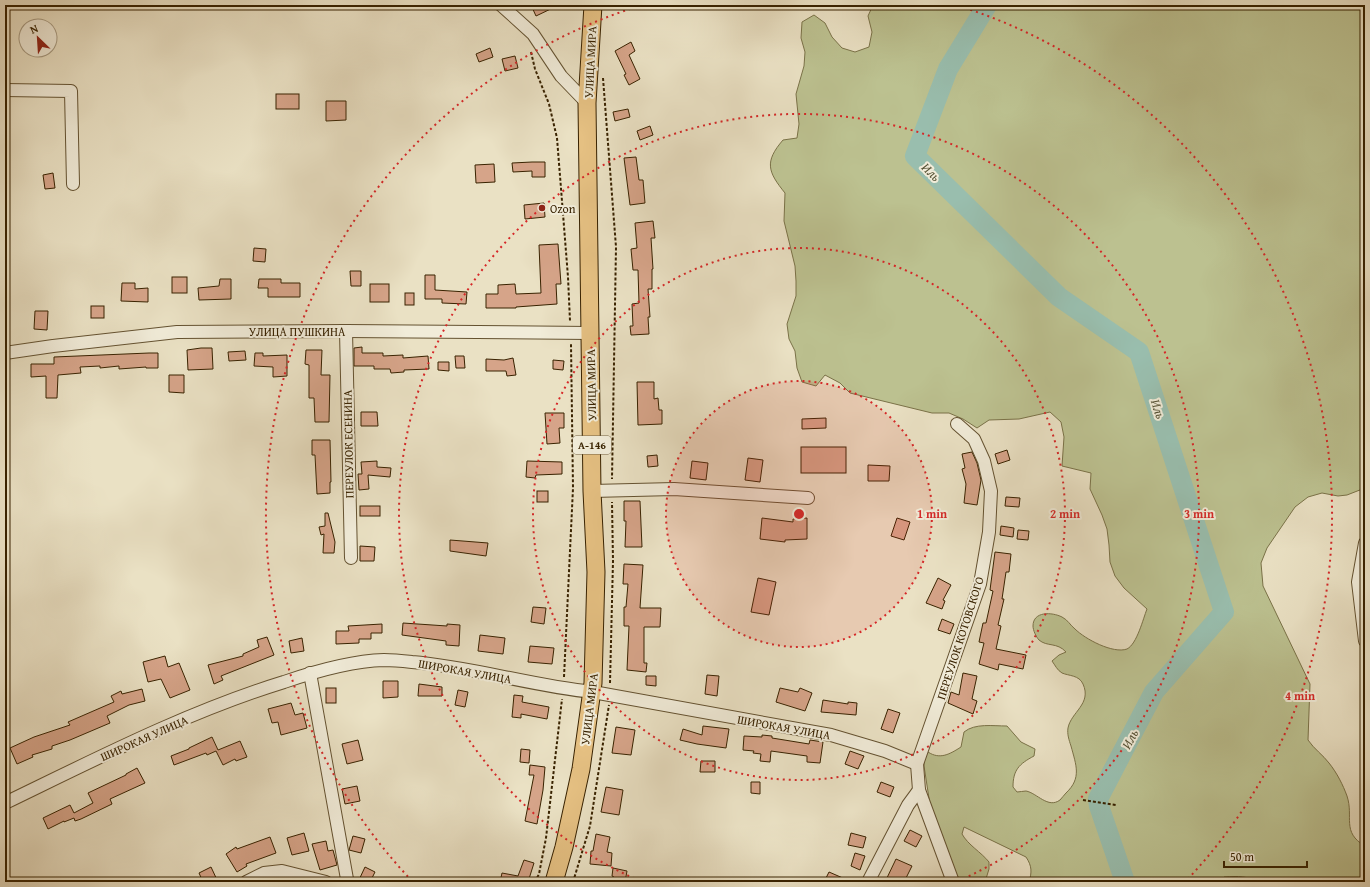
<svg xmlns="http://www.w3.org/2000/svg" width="1370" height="887" font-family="'Gentium Book Plus',serif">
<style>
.green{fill:#bcc190;stroke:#7a7248}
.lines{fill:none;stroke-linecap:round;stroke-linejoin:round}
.river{stroke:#99beae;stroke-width:20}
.building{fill:#d6a489;stroke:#382200}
.minor-casing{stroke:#645231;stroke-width:14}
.highway-casing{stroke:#382200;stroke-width:19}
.path{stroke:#382200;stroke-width:2;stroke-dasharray:3 2;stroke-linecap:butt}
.minor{stroke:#f1ecd9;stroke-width:12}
.highway{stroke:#e5c082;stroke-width:17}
.ring{fill:none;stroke:#d62828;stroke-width:2;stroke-dasharray:2 4}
.poi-dot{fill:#8f2418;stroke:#f1ecd9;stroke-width:1.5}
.labels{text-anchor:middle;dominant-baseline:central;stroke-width:4;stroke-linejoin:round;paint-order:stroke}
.shield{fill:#f1ecd9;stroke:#705f41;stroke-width:1}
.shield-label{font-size:11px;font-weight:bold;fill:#382200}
.street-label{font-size:12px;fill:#382200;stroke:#f1ecd9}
.poi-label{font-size:12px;fill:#382200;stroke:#f1ecd9;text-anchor:start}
.water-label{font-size:13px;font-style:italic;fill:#555134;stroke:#f1ecd9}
.centre{fill:#d62828;stroke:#f1ecd9;stroke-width:2}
.ring-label{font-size:12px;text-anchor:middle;font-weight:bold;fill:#d62828;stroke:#f1ecd9;stroke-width:4;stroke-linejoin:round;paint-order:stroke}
</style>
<rect width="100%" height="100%" fill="#eae1c4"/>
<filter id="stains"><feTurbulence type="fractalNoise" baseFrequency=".005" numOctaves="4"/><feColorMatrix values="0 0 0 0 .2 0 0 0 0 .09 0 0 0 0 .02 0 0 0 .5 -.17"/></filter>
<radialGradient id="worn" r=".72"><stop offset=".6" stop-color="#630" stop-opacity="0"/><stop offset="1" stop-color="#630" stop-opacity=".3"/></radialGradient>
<path class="green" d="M873,5h492v483l-18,7 -9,1 -16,-3 -14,4 -13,10 -28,41 -6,15 2,23 47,98 -2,56c6,9 15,15 21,23 8,10 14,22 18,33 7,21 -6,36 18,50v36h-105c-14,-6 -21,-6 -36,-5l-4,5h-191c3,-10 3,-16 -3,-25l-62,-30 -2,7c6,11 19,18 27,28v7l-4,13h-26l-28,-71 -7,-45v-8l4,-6c12,8 22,2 33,-5l3,-15c11,-9 29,-6 43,-6l14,16 14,7 -1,7c-15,8 -21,14 -21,31l4,5c3,0 6,-1 9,-1 11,2 22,18 34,9 2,-2 4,-5 6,-7 16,-15 10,-28 5,-47 -2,-6 -4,-12 -3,-18 3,-16 24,-24 15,-44 -4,-9 -14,-8 -21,-11 -5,-3 -7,-8 -10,-12l7,-6 7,-3c-9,-10 -19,-5 -27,-12 -3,-3 -6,-10 -6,-14 0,-15 19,-14 29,-9 6,3 8,8 13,12 10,10 38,25 52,20 10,-5 16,-30 20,-40l-23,-21 -9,-12 -5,-14 -1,-17 -2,-16 -5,-14 -12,-26 1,-16 -29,-7 2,-29 -3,-15 -11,-10 -31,7 -30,1 -12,8 -14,-9 -14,-6h-17l-82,-20 -10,-10 -15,-8 -9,11 -14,-4 -5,-14 -2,-17 -6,-12 -2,-15 9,-28v-15l-1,-15 -11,-45 1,-28c-17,-21 -21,-31 -2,-53l14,-2 2,-14 -3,-30 8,-28 1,-14 -4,-14 1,-16 12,-7 11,8 7,14 10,11 13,4 14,-5 3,-15 -4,-16z"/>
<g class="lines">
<polyline class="river" points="987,5 948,69 915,156 1059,297 1139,352 1224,612 1154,692 1098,799 1099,806 1125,882"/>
</g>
<g class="building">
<polygon points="531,5 559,5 536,16"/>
<polygon points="631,42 635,51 629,55 640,79 629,85 624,75 626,74 615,51"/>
<polygon points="490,48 493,57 479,62 476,54"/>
<polygon points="515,56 518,68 505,71 502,59"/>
<rect x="276" y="94" width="23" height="15"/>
<polygon points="326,101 346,101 346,120 326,121"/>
<polygon points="628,109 630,117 615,121 613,112"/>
<polygon points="650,126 653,135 640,140 637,131"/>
<polygon points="636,157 639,180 643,180 645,203 630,205 624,158"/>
<polygon points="532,162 545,162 545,177 532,177 532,171 513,172 512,163"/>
<polygon points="494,164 495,182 476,183 475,165"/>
<polygon points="53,173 55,188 45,189 43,175"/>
<polygon points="544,203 545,217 525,219 524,205"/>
<polygon points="653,221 655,238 651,238 653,269 652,269 652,289 648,289 650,317 648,317 649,334 631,335 630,326 633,326 632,304 639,303 638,270 633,270 631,249 637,248 635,223"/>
<polygon points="558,244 561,284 556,284 557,304 516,307 516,308 486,308 486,294 498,294 498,285 515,284 516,294 541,293 539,245"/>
<polygon points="254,248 266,249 265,262 253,261"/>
<polygon points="350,271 361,271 361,286 351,286"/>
<polygon points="425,275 435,275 435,290 467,292 466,304 442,303 442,299 425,299"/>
<rect x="172" y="277" width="15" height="16"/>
<polygon points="220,279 231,279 231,299 199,300 198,288 219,286"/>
<polygon points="259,279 281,279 281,283 300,283 300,297 268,297 268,288 258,288"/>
<polygon points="122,283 135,283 135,289 148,288 148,302 121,301"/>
<rect x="370" y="284" width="19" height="18"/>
<rect x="405" y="293" width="9" height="12"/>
<rect x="91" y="306" width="13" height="12"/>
<polygon points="35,311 48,311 47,330 34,329"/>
<polygon points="362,347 362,353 383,353 383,356 403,355 403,358 428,356 429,369 404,370 404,372 391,373 390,369 374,369 374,366 354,366 354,348"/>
<polygon points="201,348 212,348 213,369 188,370 187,350"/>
<polygon points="306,350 322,350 321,375 330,375 329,422 315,422 314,398 309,398 309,365 305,364"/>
<polygon points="245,351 246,360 229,361 228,352"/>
<polygon points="149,353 158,353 158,368 146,368 146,367 119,369 119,366 100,368 100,366 80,367 81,373 58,375 57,398 46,398 46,376 31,377 31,364 54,364 54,357"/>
<polygon points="255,353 263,353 263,356 287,355 287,376 273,377 273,367 254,366"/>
<polygon points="455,356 464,356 465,368 456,368"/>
<polygon points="513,358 516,375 507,376 506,371 486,371 486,359 504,360"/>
<polygon points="553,360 564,361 563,370 553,369"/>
<polygon points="438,362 449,362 449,371 438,370"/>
<polygon points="169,375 184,375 184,393 169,392"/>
<polygon points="637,382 654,382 654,399 658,398 659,410 662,410 662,424 638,425"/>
<polygon points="361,412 377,412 378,426 361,426"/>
<polygon points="545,413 564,413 564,428 559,428 560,443 547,444"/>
<polygon points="826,418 826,428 802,429 802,419"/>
<polygon points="312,440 330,440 331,482 330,482 330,493 317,494 315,455 312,455"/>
<rect x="801" y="447" width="45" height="26"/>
<polygon points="1007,450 1010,460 998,464 995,454"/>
<polygon points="972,452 977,463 981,480 977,505 964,503 966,484 962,469 965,468 962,454"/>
<polygon points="657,455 658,466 648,467 647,456"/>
<polygon points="748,458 763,460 760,482 745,480"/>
<polygon points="377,461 377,467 391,468 390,477 368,475 369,489 359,490 358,474 362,474 361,462"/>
<polygon points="527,461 562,462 562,474 536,475 535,478 526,477"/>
<polygon points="692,461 708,463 706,480 690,478"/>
<polygon points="868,465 890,466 889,481 868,481"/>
<rect x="537" y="491" width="11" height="11"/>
<polygon points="1006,497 1020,498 1019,507 1005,506"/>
<polygon points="624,501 640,501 642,547 625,547 626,521 624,521"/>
<rect x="360" y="506" width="20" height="10"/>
<polygon points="325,513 328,513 335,542 334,553 323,553 324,534 321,535 319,527 325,526"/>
<polygon points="762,518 793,522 793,519 807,518 807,539 785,540 785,542 760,539"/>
<polygon points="897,518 910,522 904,540 891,536"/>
<polygon points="1001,526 1014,528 1013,537 1000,535"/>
<polygon points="1018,530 1029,531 1028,540 1017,539"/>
<polygon points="450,540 488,543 486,556 450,551"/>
<polygon points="360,546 375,547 374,561 360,561"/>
<polygon points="995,552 1011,554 1009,572 1006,572 1002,599 1004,599 998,625 1001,626 996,649 1026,655 1023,669 999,664 998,670 979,664 984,643 979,642 983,623 986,623 993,591 990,590"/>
<polygon points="624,564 643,565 640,608 661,608 660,627 644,627 644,663 647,663 646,672 627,670 629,626 624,626 624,607 626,607 628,584 623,584"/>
<polygon points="758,578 776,582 769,615 751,612"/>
<polygon points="938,578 951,585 943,600 945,601 942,609 926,603"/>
<polygon points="533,607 546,608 544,624 531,622"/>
<polygon points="942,619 954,624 950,634 938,630"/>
<polygon points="403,623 447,626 447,624 460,625 459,646 446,645 446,641 402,635"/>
<polygon points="382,624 382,633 371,633 371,639 359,639 359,643 336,644 336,631 349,631 348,626"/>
<polygon points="480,635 505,638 503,654 478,651"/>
<polygon points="267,637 274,655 221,676 223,680 214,684 208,665 243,656 243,654 259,647 257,640"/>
<polygon points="302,638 304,651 291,653 289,641"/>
<polygon points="530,646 554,648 552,664 528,662"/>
<polygon points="165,656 168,667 179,663 190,690 170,698 161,679 148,682 143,662"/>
<polygon points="963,673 977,676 972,699 977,701 973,714 948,703 951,692 959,695"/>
<polygon points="707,675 719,676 717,696 705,694"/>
<polygon points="646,676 656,676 656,686 646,685"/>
<polygon points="383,681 398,681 398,697 383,698"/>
<polygon points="419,684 442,687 442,696 418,696"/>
<rect x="326" y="688" width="10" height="15"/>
<polygon points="780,688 798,692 800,688 812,693 805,711 776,702"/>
<polygon points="142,689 145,701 129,705 107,716 110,723 70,740 52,746 52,749 32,755 33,757 17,764 10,748 34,737 70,725 68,722 114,702 111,696 121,691 122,694"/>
<polygon points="458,690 468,692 465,707 455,705"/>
<polygon points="514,695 523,696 522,702 549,707 547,719 521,714 521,718 512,717"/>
<polygon points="823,700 848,704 848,702 857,703 856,715 821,712"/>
<polygon points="291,703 295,715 303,713 307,728 281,735 278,722 272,723 268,709"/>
<polygon points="888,709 900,713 893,733 881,729"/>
<polygon points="703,726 729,729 726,748 697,744 680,740 683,729 702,735"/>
<polygon points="616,727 635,730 631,755 612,753"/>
<polygon points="762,735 772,736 772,738 809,744 810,740 823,742 820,763 807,762 807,756 771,751 770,762 760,761 761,754 753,753 754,751 743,750 744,736 762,737"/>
<polygon points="212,737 218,750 240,741 247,757 236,761 235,759 223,765 216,751 207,755 206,753 174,765 171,756 189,749 189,748"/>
<polygon points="358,740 363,760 347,764 342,744"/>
<polygon points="521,749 530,750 529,763 520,762"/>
<polygon points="850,751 864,756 858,769 845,764"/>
<polygon points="701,761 715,761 715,772 700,772"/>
<polygon points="530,765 545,767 543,790 537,824 525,821 534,775 529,775"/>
<polygon points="137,768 145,783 110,799 112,804 81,819 75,821 74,818 64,822 64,821 48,829 43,818 70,805 74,813 93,803 88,793 126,775 126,774"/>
<polygon points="751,782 760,782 760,794 751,793"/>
<polygon points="881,782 894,787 890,797 877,792"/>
<polygon points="357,786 360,801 345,804 342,789"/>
<polygon points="606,787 623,790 619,815 601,812"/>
<polygon points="910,830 922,836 916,847 904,841"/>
<polygon points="304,833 309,851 292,855 287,838"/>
<polygon points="851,833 866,837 863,848 848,845"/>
<polygon points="596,834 610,837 607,852 612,853 611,866 590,864 591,851 593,851"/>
<polygon points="353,836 365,839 361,853 349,850"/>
<polygon points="270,837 276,853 246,864 247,866 237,872 226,854 236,847 237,849"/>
<polygon points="326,841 328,851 333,850 337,865 320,870 312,844"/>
<polygon points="855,853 865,856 860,870 851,866"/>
<polygon points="896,859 912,866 904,882 885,882"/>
<polygon points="524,860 534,863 528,882 500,882 502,873 518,876"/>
<polygon points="211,867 218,882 203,882 199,873"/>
<polygon points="365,867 375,872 370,882 358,882"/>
<polygon points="613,868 627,871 625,882 613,882 614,877 612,876"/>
<polygon points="829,872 852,882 824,882"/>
</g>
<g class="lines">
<g class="minor-casing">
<g id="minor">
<polyline points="501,5 533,34 561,76 587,103"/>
<polyline points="5,90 71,91 73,184"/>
<polyline points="346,331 351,558"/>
<polyline points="5,353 53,346 177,332 346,331 590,333"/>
<polyline points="592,491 674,489 808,498"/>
<polyline points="1365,543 1358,582 1365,641"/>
<polyline points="310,673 347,879 346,882"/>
<path d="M5,803c91,-44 182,-91 279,-121 32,-11 66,-21 100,-22 9,0 19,1 28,2 61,5 120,24 181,30l238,43 54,16 32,13"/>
<polyline points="246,882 264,873 282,871 326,882"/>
<polyline points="868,882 908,805 919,790"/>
<polyline points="953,882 919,790 917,764 980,584 989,532 991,491 984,461 974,439 957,424"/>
</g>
</g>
<g class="highway-casing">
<polyline id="highway" points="554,882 564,847 581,769 593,683 596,572 592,491 587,103 593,5"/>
</g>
<g class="path">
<polyline points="531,52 535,69 549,104 557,138 568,277 570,321"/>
<polyline points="603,78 616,247 612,479"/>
<polyline points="564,677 573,488 571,344"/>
<polyline points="610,683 613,561 612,502"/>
<polyline points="1083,800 1116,805"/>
<polyline points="535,882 539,874 546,838 562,699"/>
<polyline points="573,882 590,826 609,705"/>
</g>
<use href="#minor" class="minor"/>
<use href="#highway" class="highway"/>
</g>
<circle cx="799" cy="514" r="133" fill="#d62828" fill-opacity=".12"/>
<g class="ring">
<circle cx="799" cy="514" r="133"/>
<circle cx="799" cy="514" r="266"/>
<path d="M640 881A400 400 0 1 1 958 881"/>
<path d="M412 881A533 533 0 0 1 639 6M959 6A533 533 0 0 1 1186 881"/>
</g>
<circle class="poi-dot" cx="542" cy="208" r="4"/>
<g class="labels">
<rect class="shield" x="573" y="436" width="38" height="18" rx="3"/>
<g class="shield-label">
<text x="592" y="445">А-146</text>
</g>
<g class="street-label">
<text transform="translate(590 62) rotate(-87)">УЛИЦА МИРА</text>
<text x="297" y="331">УЛИЦА ПУШКИНА</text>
<text transform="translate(591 385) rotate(-91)">УЛИЦА МИРА</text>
<text transform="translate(348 444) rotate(-91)">ПЕРЕУЛОК ЕСЕНИНА</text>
<text transform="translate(960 638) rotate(-72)">ПЕРЕУЛОК КОТОВСКОГО</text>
<text transform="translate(465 671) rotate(10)">ШИРОКАЯ УЛИЦА</text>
<text transform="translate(589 709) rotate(-83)">УЛИЦА МИРА</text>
<text transform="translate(784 727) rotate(10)">ШИРОКАЯ УЛИЦА</text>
<text transform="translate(144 738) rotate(-24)">ШИРОКАЯ УЛИЦА</text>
</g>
<g class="poi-label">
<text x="550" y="208">Ozon</text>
</g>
<g class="water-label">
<text transform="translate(931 172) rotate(44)">Иль</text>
<text transform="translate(1158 409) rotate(72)">Иль</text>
<text transform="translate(1130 739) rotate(-62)">Иль</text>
</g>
</g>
<circle cx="799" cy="514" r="6" class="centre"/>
<g class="ring-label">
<text x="932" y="518">1 min</text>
<text x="1065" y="518">2 min</text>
<text x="1199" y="518">3 min</text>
<text x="1300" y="700">4 min</text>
</g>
<rect width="1370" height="887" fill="none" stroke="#eae1c4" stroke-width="20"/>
<rect x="6" y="6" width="1358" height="875" fill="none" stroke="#382200" stroke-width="2"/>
<rect x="10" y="10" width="1350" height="867" fill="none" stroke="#382200"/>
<g transform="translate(38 38) rotate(335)"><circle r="19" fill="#f1ecd9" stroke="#a79b82"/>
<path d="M0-3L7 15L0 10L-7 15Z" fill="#8f2418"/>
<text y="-6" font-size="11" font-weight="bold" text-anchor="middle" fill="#382200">N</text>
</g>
<path d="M1224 861v6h83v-6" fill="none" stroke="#382200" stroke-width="2"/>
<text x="1230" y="861" font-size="12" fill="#382200" stroke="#f1ecd9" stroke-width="3" paint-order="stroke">50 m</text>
<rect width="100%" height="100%" filter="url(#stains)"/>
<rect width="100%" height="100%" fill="url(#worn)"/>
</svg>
